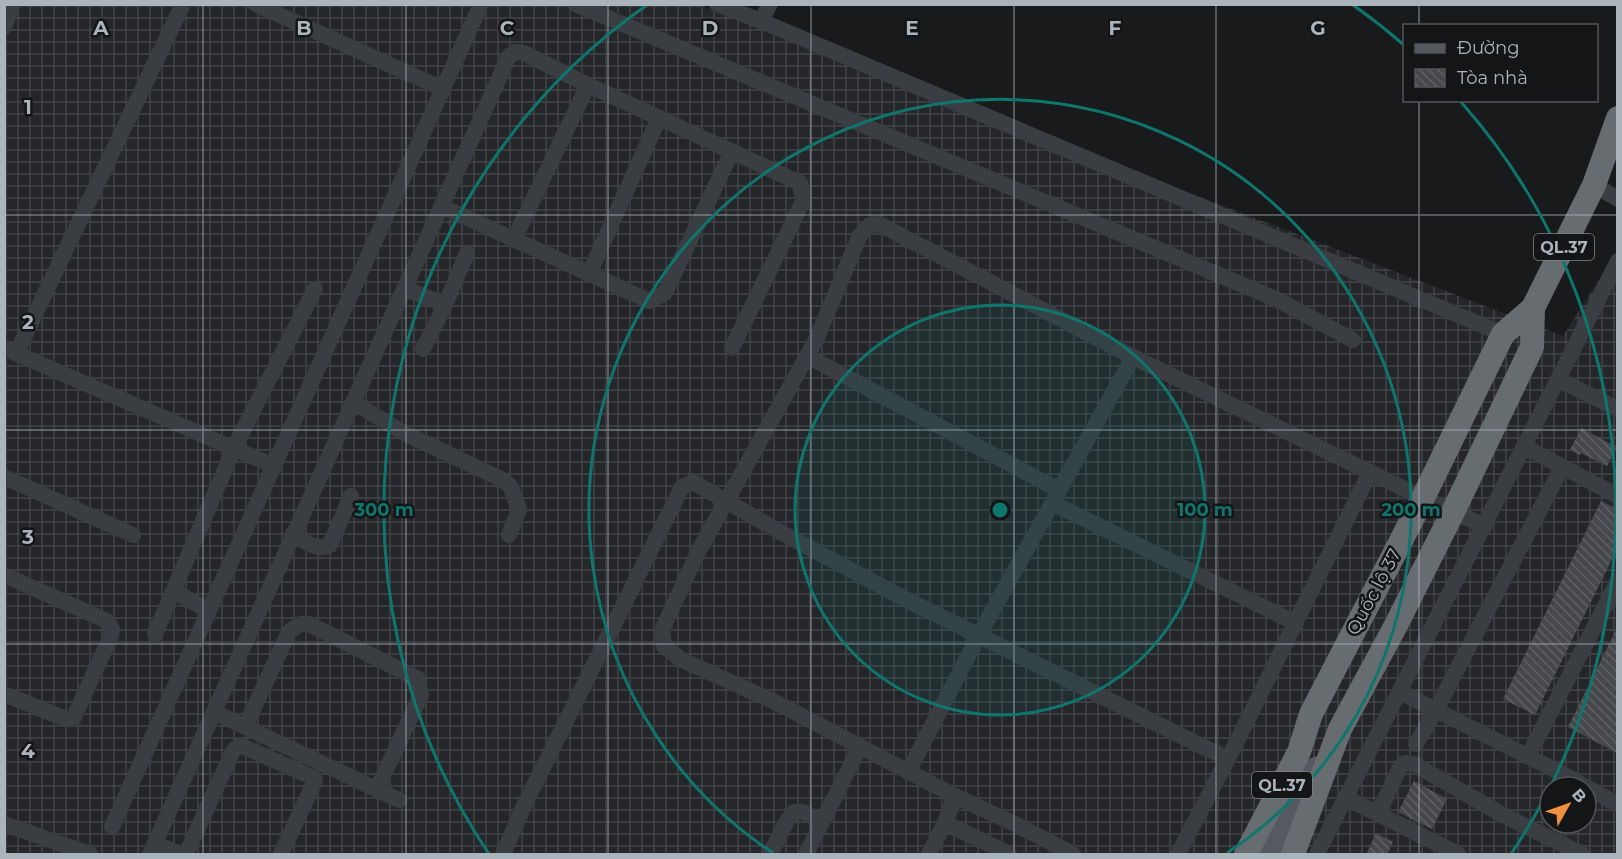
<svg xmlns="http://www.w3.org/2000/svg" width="1622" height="859" font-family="Montserrat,sans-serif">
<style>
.industrial{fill:url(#industrial-grid);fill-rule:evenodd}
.building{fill:url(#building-back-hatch)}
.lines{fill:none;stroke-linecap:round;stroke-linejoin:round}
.minor{stroke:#3a3d41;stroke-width:16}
.major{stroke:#565a60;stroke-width:21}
.highway{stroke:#676c71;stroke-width:24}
.grid{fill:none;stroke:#acb4bb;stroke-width:1.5;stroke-opacity:0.55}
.ring{fill:none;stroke:#0f766e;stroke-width:3}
.labels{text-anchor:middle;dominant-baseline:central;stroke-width:5;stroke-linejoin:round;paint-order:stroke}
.shield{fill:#141517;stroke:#7e848a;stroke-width:1.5}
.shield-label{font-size:16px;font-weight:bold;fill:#acb4bb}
.street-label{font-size:18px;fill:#acb4bb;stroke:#141517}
.grid-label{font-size:20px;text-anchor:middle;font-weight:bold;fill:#acb4bb;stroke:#141517;stroke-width:5;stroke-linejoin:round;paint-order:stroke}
.centre{fill:#0f766e;stroke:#141517;stroke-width:3}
.ring-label{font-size:18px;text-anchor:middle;font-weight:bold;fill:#0f766e;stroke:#141517;stroke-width:5;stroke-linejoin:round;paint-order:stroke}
</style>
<defs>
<pattern id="industrial-grid" width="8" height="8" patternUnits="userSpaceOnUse" patternTransform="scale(1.5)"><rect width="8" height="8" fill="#252629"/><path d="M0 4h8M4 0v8" fill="none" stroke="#424346"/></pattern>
<pattern id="building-back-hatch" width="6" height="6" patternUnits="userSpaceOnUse" patternTransform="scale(1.5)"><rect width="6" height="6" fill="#46484c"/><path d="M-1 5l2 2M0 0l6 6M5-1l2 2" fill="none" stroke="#5e6064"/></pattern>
</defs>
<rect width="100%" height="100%" fill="#191a1c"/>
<path class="industrial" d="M5,5h695l863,331 54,-85v603h-1612zM1550,787h36v36h-36z"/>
<g class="building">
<polygon points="1581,428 1617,447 1607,466 1581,453 1580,455 1570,450"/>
<polygon points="1601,501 1617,509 1617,549 1535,715 1503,699"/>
<polygon points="1617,628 1617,753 1568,727"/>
<polygon points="1414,781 1447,799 1432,829 1398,812"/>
<polygon points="1376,833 1393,842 1387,855 1366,855"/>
</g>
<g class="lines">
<g class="minor">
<polyline points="255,4 443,89"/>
<polyline points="575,4 1276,299 1353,340"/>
<polyline points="717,4 761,21 1503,334"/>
<polyline points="761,21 770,4"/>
<polyline points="4,27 13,4"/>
<polyline points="1594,185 1618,199"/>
<polyline points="441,206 649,301 665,293 732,151"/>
<polyline points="514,239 588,85"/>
<polyline points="589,274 659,118"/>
<polyline points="404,288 445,305"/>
<polyline points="4,348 274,466"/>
<polyline points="423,349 445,305 467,253"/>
<polyline points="16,354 183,4"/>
<polyline points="807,356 1059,490"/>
<polyline points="1559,380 1618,409"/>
<polyline points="353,402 402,432 501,479 510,486 519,509 509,535"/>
<polyline points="1525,447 1618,496"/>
<polyline points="4,477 133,535"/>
<polyline points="1052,503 1296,623"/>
<path d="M293,534c12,7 24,18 37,11l21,-49"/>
<polyline points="4,575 107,621 112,629 111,636 73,719 66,719 4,694"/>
<polyline points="174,591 209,611"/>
<polyline points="155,634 234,448 315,289"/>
<polyline points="1400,692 1565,775 1613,802 1618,802"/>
<polyline points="214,712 399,800"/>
<polyline points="245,727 289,632 300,624 309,624 418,679 421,695 377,789"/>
<polyline points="1416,744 1436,710 1562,467"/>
<polyline points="1528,756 1618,581"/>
<polyline points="908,772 978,637 1133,357"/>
<polyline points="1346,798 1458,854"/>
<polyline points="1378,814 1400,767 1405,763 1414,764 1501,814 1582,854"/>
<polyline points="945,823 1009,854"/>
<polyline points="4,824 90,854"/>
<polyline points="112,827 481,4"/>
<polyline points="155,843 180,854"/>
<polyline points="150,854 509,56 516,52 524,53 588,85 800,183 803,201 732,348"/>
<polyline points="186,854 233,751 240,745 314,778 315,781 281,854"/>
<polyline points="503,854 524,806 682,487 693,482 782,533 905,599 1228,759"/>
<polyline points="770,854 788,819 794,812 803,812 822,822"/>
<polyline points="806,854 860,747"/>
<polyline points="929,854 945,823 955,796"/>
<polyline points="1073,854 1017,825 955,796 775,702 680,659 664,646 662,630 698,552 816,340 860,235 870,225 879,224 1133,357 1423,498 1485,526"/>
<polyline points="1178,854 1235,745 1370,472"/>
<polyline points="1317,854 1618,261"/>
</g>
<polyline class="major" points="1271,854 1316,767"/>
<g class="highway">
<polyline points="1246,854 1299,752 1311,714 1418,508 1503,334 1533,308"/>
<polyline points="1293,854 1340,729 1395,627 1453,512 1532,347 1533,308 1594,185 1618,118"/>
</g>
</g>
<path class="grid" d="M203,4v850M406,4v850M608,4v850M811,4v850M1014,4v850M1216,4v850M1419,4v22M1419,100v754M4,215h1614M4,430h1614M4,644h1614"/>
<circle cx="1000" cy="510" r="205" fill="#0f766e" fill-opacity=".12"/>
<g class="ring">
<circle cx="1000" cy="510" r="205"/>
<path d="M773 853A411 411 0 1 1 1227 853"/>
<path d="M489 854A616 616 0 0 1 647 5M1353 5A616 616 0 0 1 1404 45M1461 102A616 616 0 0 1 1511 854"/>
</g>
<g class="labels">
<g class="shield">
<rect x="1534" y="234" width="60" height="26" rx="4.5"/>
<rect x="1252" y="772" width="60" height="26" rx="4.5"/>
</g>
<g class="shield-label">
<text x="1564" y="247">QL.37</text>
<text x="1282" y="785">QL.37</text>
</g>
<g class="street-label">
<text transform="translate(1374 592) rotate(-62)">Quốc lộ 37</text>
</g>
</g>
<g class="grid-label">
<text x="101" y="35">A</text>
<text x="304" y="35">B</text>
<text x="507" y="35">C</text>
<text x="710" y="35">D</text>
<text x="912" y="35">E</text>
<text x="1115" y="35">F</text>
<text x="1318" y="35">G</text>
<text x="28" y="114">1</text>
<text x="28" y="329">2</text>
<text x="28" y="544">3</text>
<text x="28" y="758">4</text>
</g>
<circle cx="1000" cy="510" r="9" class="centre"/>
<g class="ring-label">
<text x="1205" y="516">100 m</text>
<text x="1411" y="516">200 m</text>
<text x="384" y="516">300 m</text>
</g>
<rect width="1622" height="859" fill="none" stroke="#acb4bb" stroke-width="12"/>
<rect x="1403" y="24" width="195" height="78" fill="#141517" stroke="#515559" stroke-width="1.5"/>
<rect x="1415" y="44" width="30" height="9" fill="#565a60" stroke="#515559" stroke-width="1.5"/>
<text x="1457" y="54" font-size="18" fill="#acb4bb">Đường</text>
<rect x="1415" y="69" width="30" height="18" fill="url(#building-back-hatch)" stroke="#515559" stroke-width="1.5"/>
<text x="1457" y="84" font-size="18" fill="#acb4bb">Tòa nhà</text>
<g transform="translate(1568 805) rotate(50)"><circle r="28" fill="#141517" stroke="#515559" stroke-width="1.5"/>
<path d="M0-4.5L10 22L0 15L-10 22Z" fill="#ef903e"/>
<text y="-9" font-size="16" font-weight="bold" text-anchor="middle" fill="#acb4bb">B</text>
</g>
</svg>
